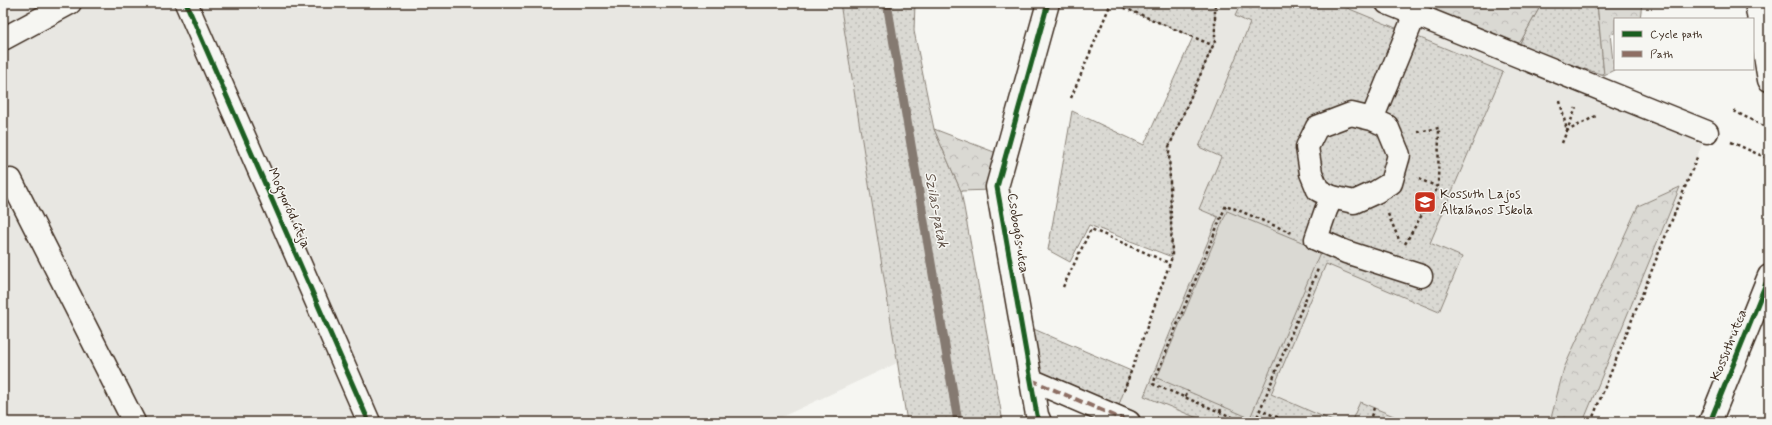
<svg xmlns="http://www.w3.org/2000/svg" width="1772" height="425" font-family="Mynerve,sans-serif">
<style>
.built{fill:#e8e7e2}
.grass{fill:url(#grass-dots);stroke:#8a8278}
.forest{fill:url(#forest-crowns);stroke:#8a8278}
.garden{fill:#dad9d3;stroke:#8a8278}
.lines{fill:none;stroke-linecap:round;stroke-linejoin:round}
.stream{stroke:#857a71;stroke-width:9}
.minor-casing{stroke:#3b2a1e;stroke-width:25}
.major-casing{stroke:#3b2a1e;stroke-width:25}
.path{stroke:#3b2a1e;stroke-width:2.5;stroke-dasharray:3 3;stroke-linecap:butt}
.minor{stroke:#f6f6f2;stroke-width:22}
.major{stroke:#f6f6f2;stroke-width:22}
.quiet{stroke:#8d6e63;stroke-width:4;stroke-dasharray:8 4;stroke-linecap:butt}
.cycleway-casing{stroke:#f6f6f2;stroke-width:8}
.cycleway{stroke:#1b5e20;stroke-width:5}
.labels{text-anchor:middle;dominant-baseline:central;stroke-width:3;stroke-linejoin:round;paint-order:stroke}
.poi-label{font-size:14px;fill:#3b2a1e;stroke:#f6f6f2;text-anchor:start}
.street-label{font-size:14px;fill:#3b2a1e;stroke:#f6f6f2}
.water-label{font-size:15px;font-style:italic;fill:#605248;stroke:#f6f6f2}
</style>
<defs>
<pattern id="grass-dots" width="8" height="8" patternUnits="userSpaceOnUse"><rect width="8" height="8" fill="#dad9d3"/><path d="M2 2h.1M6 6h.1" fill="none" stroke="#bcbab5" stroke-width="1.8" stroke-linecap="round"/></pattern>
<pattern id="forest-crowns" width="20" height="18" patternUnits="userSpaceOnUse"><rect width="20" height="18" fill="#dad9d3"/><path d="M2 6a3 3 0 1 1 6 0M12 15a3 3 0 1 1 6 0" fill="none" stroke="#bcbab5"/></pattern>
</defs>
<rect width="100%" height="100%" fill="#f6f6f2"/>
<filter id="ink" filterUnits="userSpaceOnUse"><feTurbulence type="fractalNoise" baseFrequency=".025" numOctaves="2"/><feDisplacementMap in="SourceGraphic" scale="8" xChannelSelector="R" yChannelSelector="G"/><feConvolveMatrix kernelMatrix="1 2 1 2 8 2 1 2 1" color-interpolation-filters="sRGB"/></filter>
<g filter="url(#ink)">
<g class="built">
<polygon points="11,3 840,3 897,363 771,422 3,422 3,7"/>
<polygon points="1215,3 1389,3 1707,132 1591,422 1129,422 1115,416 1172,257 1169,147 1215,41"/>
</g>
<g class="grass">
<polygon points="840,3 915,3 914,31 934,129 961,191 1003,422 907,422"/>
<polygon points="1113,3 1215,3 1215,41 1169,147 1172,257 1089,225 1070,262 1048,250 1072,111 1144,145 1193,37"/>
<polygon points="1241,3 1335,3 1503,72 1430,243 1462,257 1439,312 1326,264 1271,394 1335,422 1207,422 1144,396 1218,217 1199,209 1221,157 1199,147 1250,23 1235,16"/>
<polygon points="1542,3 1597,3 1604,75 1517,48"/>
<polygon points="1029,327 1131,371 1115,416 1035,382"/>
<polygon points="1360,402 1408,422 1351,422"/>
</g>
<g class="forest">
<polygon points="1435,3 1542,3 1517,48 1439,18"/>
<polygon points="1597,3 1642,3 1640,19 1615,19 1615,33 1610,34 1614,70 1604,75"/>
<polygon points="934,129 1002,155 991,190 961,191"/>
<polygon points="1680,187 1583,422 1550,422 1564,368 1638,206"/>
</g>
<polygon class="garden" points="1227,211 1321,250 1250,418 1157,378"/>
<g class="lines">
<polyline class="stream" points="887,3 958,422"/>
<g class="minor-casing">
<g id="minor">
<polyline points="186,3 369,422"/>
<polyline points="1387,3 1707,132"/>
<polyline points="1756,3 1769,80"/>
<polyline points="1372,119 1351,114 1317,127 1307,147 1311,173 1318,190 1332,197 1354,202 1376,192 1391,183 1399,155 1387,126 1372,119 1415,14"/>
<polyline points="11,180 134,422"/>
<polyline points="1332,197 1326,210 1316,239 1346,252 1421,276"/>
<polyline points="1031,380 1129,422"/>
<polyline points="1040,422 1037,415 997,187 1048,3"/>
<polyline points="1710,422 1769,276"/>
</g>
</g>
<g class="major-casing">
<polyline id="major" points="3,39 70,3"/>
</g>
<g class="path">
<polyline points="1113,3 1212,45"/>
<polyline points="1071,98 1111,3"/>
<polyline points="1560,101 1567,131 1596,116"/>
<polyline points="1734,111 1769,129"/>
<polyline points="1418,132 1439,128 1438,187"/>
<polyline points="1731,142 1769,159"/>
<polyline points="1562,143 1576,108"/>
<polyline points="1388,214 1400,242"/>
<polyline points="1405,244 1438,187 1419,179"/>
<polyline points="1063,287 1091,229 1169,263"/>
<polyline points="1124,391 1172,257 1169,147 1215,41 1215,3"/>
<polyline points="1185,397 1188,391"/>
<polyline points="1220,412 1222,406"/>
<polyline points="1244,422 1153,384 1226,205 1292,233"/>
<polyline points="1255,422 1260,410"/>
<polyline points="1289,422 1260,410 1318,269"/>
<polyline points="1369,422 1374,408"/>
<polyline points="1591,422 1698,155"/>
</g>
<use href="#minor" class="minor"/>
<use href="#major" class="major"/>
<polyline class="quiet" points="1031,380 1129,422"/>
<g class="cycleway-casing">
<g id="cycleway">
<polyline points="186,3 369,422"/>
<polyline points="1040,422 1037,415 997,187 1048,3"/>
<polyline points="1710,422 1769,276"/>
</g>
</g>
<use href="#cycleway" class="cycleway"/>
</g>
</g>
<defs>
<g id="school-square" transform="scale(1.15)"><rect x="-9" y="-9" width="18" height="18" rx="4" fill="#c8321e" stroke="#f6f6f2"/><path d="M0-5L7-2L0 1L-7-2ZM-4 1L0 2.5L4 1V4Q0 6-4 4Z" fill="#fff"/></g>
</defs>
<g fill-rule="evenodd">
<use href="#school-square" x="1425" y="202"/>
</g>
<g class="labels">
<g class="poi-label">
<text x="1440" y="194">Kossuth Lajos<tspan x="1440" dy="16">Általános Iskola</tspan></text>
</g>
<g class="street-label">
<text transform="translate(289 208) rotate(66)">Mogyoród útja</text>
<text transform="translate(1018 233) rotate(81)">Csobogós utca</text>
<text transform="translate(1729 345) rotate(-68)">Kossuth utca</text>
</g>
<g class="water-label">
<text transform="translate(936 210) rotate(80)">Szilas-patak</text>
</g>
</g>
<rect width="1772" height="425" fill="none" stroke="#f6f6f2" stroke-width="16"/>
<rect x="8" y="8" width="1756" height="409" fill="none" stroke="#3b2a1e" stroke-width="1.5" filter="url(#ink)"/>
<rect x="1614" y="18" width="140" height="52" fill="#f6f6f2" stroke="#aba49d"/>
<rect x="1622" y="31" width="20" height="6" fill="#1b5e20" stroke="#aba49d"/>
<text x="1650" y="38" font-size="12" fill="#3b2a1e">Cycle path</text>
<rect x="1622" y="51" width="20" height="6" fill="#8d6e63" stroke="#aba49d"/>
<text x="1650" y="58" font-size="12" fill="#3b2a1e">Path</text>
</svg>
